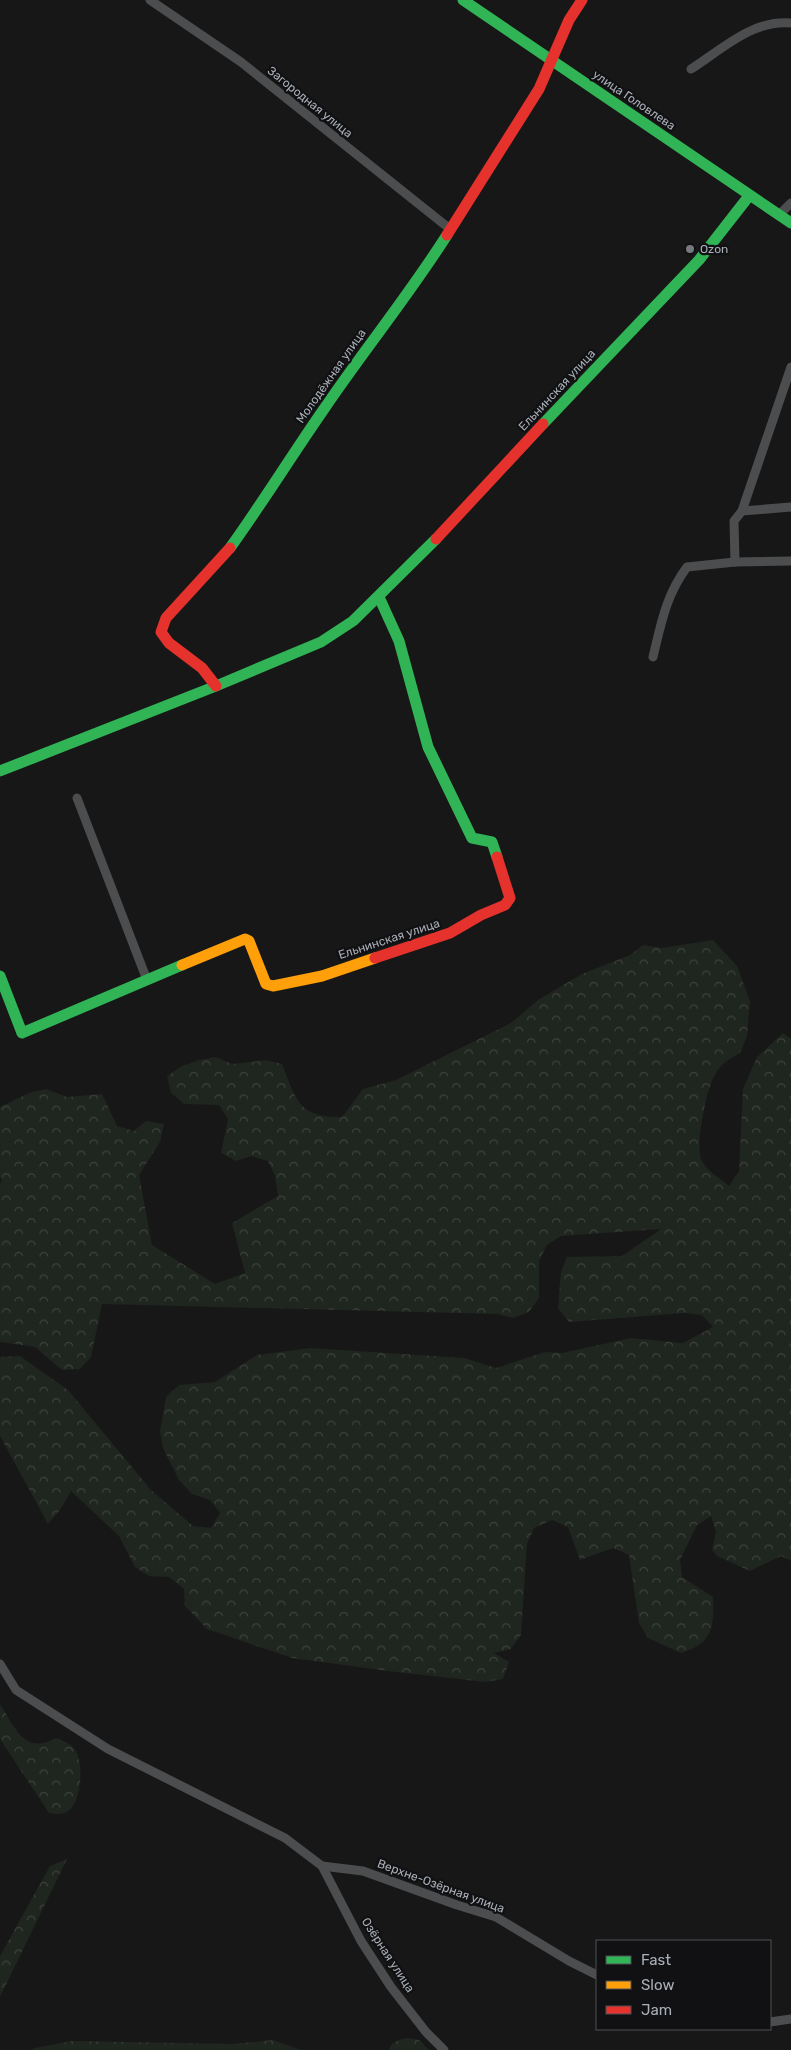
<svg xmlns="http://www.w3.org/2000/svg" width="791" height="2050" font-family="Rubik,sans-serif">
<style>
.forest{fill:url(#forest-crowns)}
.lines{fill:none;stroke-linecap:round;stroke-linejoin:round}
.street{stroke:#4b4d4f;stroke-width:9}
.fast{stroke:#30b455;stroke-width:11}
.slow{stroke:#ff9f0a;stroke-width:11}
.jam{stroke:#e5322d;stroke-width:11}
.poi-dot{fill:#767a7f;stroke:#111113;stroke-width:2}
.labels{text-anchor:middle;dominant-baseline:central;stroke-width:4.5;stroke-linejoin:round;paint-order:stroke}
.street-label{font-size:12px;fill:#a9afb7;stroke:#111113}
.poi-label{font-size:12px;fill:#a9afb7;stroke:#111113;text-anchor:start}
</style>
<defs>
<pattern id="forest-crowns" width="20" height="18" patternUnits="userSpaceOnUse" patternTransform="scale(1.25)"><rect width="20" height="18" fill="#1f251f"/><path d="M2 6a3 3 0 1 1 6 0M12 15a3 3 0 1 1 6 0" fill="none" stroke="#3d423d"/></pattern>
</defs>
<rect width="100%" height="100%" fill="#171717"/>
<g class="forest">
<path d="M713,940l24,26 13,35 -3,35 -7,17c-11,6 -20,11 -26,23 -7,14 -21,74 -11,87 6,9 18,16 26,23l10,-15 4,-82 14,-32 26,-24 8,6v522l-10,-5 -31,15 -33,-15 -5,-6 4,-18 -5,-16 -14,9 -17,35 2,17 31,20c1,31 0,46 -32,56l-33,-15 -9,-15 -10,-68 -16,-7 -33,12 -12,-33 -16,-7 -18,8 -7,16 -6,91 -10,14 -17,4 15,9 -6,17 -18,3 -97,-11 -96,-13 -85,-29 -22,-23 -1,-17 -15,-12 -20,-1 -14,-9 -16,-31 -48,-45 -11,19 -12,14 -48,-88v-79l20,-1 48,34 83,100 42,36 18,2 9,-15 -10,-13 -18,-6 -13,-14 -16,-32 -3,-17 6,-34 13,-12 36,-3 42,-27 53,-7 154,10 32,10 49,-16 17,1 69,-15 52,5 30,-16 -11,-12 -17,-2 -116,9 -11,-14 3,-36 6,-15 55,-1 39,-27 -100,7 -14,9 -8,16v37l-10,14 -16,6 -16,-4 -395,-10 -11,53 -11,12 -18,1 -27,-23 -35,-5v-158l2,-4 -2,-3v-70l29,-14 17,-4 21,8 35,-3 15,32 17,5 12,-10 18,3 -4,18 -21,33 13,70 63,39 30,-11 -13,-50 46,-27 -3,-20 -7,-15 -16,-5 -16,5 -15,-8 7,-34 -9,-14 -35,-1 -13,-11 -4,-17 15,-10 17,-6 17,-3 16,7 34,-4 16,4c14,36 17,54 60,53l21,-28 33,-9 115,-57 27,-23 44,-26 48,-19 13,-10 18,3z"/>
<path d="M0,1704c15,23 24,52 56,34 5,2 13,5 17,9 12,12 9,56 -6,65 -6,3 -12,2 -18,1l-49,-74z"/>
<polygon points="67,1859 0,1997 0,1956 50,1866"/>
<path d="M407,2038l12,2 10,10h-40c3,-9 10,-10 18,-12z"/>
<polygon points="273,2040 301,2050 30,2050 35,2048 72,2041 233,2044"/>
</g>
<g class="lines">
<g class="street">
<polyline points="150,0 241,62 450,229"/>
<path d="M691,69c30,-19 62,-50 100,-46"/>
<polyline points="779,215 791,203"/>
<polyline points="742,511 791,507"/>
<polyline points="735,562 791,561"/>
<path d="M653,657c8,-33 13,-62 34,-90l48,-5 -1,-41 8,-10 3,-9 46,-135"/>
<polyline points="77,798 147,980"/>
<polyline points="0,1664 16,1690 108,1749 285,1838 322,1866 361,1941 391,1987 426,2032 444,2050"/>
<polyline points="322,1866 363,1871 457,1905 496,1917 569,1961 597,1975"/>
<polyline points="770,2022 791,2019"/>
</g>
<g class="fast">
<polyline points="463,0 791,223"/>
<polyline points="543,424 699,260 749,196"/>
<path d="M230,548c33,-46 62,-93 94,-139 40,-59 85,-114 123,-174"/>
<polyline points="379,597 399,641 428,747 472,838 492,842 497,857"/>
<polyline points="0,771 216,686 321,642 353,621 436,539"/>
<polyline points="0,976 22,1033 182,965"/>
</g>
<polyline class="slow" points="182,965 245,939 249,941 266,984 273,986 322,976 375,958"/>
<g class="jam">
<polyline points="447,235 539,89 569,20 582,0"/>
<polyline points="436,539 543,424"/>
<polyline points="216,686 202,668 169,643 161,632 166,618 230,548"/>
<polyline points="375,958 450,933 481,915 505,905 510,898 497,857"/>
</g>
</g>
<circle class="poi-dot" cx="690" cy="249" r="5"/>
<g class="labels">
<g class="street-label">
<text transform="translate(634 100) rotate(34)">улица Головлева</text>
<text transform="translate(310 102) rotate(39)">Загородная улица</text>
<text transform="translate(331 376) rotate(-55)">Молодёжная улица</text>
<text transform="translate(557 390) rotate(-47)">Ельнинская улица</text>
<text transform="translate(389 939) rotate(-18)">Ельнинская улица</text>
<text transform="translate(441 1886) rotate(20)">Верхне-Озёрная улица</text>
<text transform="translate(388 1955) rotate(57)">Озёрная улица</text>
</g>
<g class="poi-label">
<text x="700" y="249">Ozon</text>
</g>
</g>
<rect x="596" y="1940" width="175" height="90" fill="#111113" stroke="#4e5055"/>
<rect x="606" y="1956" width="25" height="8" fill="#30b455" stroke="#4e5055"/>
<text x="641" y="1965" font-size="15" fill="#a9afb7">Fast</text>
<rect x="606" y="1981" width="25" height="8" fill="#ff9f0a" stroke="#4e5055"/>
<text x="641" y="1990" font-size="15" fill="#a9afb7">Slow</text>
<rect x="606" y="2006" width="25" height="8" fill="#e5322d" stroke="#4e5055"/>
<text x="641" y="2015" font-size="15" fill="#a9afb7">Jam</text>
</svg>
